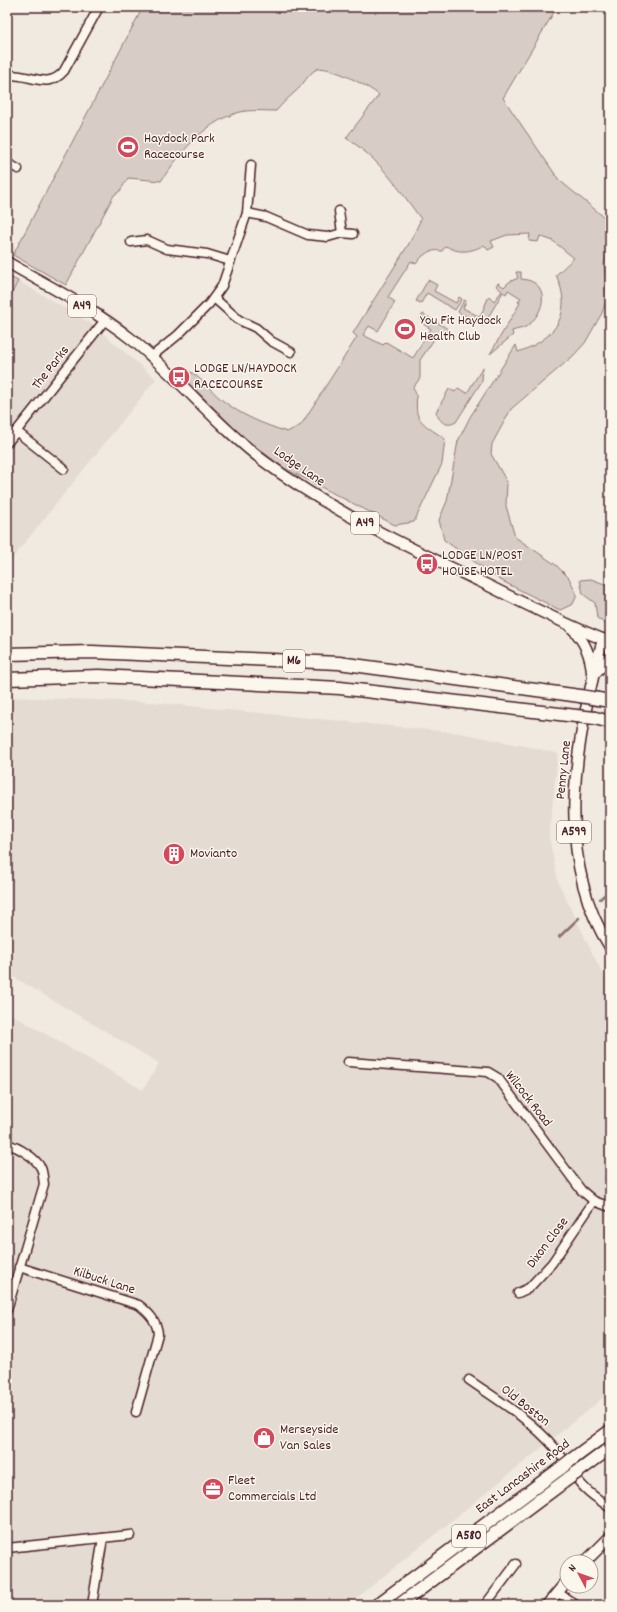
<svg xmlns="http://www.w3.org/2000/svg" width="617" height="1612" font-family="Dekko,sans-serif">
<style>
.built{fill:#e4dbd2}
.green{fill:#d8ccc6;stroke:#917678}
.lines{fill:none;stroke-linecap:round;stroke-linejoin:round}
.stream{stroke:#8c6f72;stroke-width:2.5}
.minor-casing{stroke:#4a1f2b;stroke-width:11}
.major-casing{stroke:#4a1f2b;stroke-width:13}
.highway-casing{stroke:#4a1f2b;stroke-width:15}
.minor{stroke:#fbf7ec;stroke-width:8}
.major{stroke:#fbf7ec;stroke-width:10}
.highway{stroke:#fbf7ec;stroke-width:12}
.highway-bridge-casing{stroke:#4a1f2b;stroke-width:15;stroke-linecap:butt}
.highway-bridge{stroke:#fbf7ec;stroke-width:12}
.labels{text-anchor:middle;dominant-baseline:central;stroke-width:3;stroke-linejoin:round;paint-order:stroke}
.shield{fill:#fbf7ec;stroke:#7f6065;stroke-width:1}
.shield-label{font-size:13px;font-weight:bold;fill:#4a1f2b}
.poi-label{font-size:14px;fill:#4a1f2b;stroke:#fbf7ec;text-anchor:start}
.street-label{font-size:14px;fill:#4a1f2b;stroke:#fbf7ec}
</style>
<rect width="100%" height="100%" fill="#f0eae0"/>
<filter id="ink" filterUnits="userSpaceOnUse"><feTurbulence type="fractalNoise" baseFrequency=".025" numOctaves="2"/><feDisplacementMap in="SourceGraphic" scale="8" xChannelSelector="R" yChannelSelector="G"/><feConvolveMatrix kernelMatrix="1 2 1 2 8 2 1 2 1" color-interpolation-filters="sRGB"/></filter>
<g filter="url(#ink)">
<g class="built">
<polygon points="18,281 92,324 156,379 7,565 7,303"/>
<polygon points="7,697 149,702 460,733 558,753 549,837 558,882 604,977 610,927 610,1392 348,1605 7,1605 7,1012 143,1090 159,1063 7,973"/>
</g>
<g class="green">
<path d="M143,7h414l-54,91 56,82 51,42v23l-6,19 3,35 -5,14 -17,30 -13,14 -61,52 -19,35 -1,10 16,28 -1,24 9,31 41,28 13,13 8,17 -4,9 -13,6 -60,-30 -56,-40 -5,-20 8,-19 11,-60 12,-24 46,-72 2,7c38,-13 56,-39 38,-77l18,-17 -21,-17 -13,-5 -2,6 -9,-1 1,-7 -23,1 -16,6 3,6 -6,3 -4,-5c-13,7 -25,9 -38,1l-4,5c-12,-2 -19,3 -26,13l-5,-3 -23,36 7,5 -17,29 -9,-5 -6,9 20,10 3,-3 27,16 18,-29 -8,-5 -3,-6 3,-4 25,15 -1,3 -4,-2 -3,6 -3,-1 -17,25v18l-7,10c6,9 2,15 4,25 2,11 19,19 28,26l-3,25 -28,58 -19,3 -111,-57 -37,-28 -57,-49 -7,-18 4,-3c15,8 23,20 35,30 20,16 41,24 65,32l14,-7 56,-88 -4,-4 57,-91 11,-23c-22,-30 -42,-61 -75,-81l33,-43c-9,-8 -52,-31 -62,-26 -9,4 -14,17 -22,23 -8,7 -12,11 -19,19 -10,0 -21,-1 -31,0 -38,7 -64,41 -84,70l-33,-3 -8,13 -6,4 -48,90 -53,-30z"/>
<path d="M516,272h5v7c30,2 25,33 6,47 -4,3 -10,3 -15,5l1,4 -23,19 30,-51 -2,-1 3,-4 -13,-8 -2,4 -3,-2 -20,34 -25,-14 6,-12 2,1 -3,7 17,9 9,-21 5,5 8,-10 -6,-5 2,-3 6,4 5,-5 9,-4z"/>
<polygon points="7,276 18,281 7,303"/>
<polygon points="428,280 437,285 434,291 456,303 459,297 462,299 455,310 427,293 421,303 416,301"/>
<path d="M483,367l-1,14 -26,41c-10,6 -17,-1 -20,-10l13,-23 6,3 3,-4 9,5z"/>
<polygon points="591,579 610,586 610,627 597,618 595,603 583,594 580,580"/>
</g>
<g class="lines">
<g class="stream">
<polyline points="600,899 610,890"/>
<polyline points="559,937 579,918"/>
</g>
<g class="minor-casing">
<g id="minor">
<path d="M7,75c23,-2 40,16 57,-4l35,-64"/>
<polyline points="7,163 18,169"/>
<polyline points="339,211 342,233"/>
<polyline points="247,213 266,217 308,235 328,237 342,233 353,234"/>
<polyline points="131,242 147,240 167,249 207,254 230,261"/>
<polyline points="214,298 239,320 256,328 271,341 291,352"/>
<polyline points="151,357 178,335 209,304 222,286 247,213 251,165"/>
<polyline points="16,431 64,469"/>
<polyline points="7,443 105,320"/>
<polyline points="348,1062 488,1072 498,1078 581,1190 594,1201 610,1207"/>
<path d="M7,1144c11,3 28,13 34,24 2,4 2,11 3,16l-37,126"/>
<path d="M19,1267l120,38c10,8 18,16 19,29l-22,78"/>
<polyline points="518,1293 529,1288 552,1263 594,1201"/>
<path d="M469,1380c29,20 62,40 85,67 10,11 17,26 27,37 8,10 19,16 29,24"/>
<polyline points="7,1548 130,1535"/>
<polyline points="557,1592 576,1605"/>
<polyline points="92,1605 103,1538"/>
<polyline points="485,1605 516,1564"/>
</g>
</g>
<g class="major-casing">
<g id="major">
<path d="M7,262c41,24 85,46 123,76 48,38 86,87 135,124 66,49 141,84 214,119 43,21 86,44 131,61"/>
<path d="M571,627c13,13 20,27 21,46"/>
<path d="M603,639c-27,97 -51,218 7,308"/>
<polyline points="596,672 610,658"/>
<polyline points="585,1562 610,1537"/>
<polyline points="547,1605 567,1581"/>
</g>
</g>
<g class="highway-casing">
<g id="highway">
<polyline points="7,654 92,652 339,663 580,696"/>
<polyline points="7,679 99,676 340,688 576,716"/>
<polyline points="598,699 610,701"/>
<polyline points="595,718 610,722"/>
<polyline points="571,1460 610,1431"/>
<polyline points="579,1471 610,1448"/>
<polyline points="377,1605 561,1468"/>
<polyline points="399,1605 569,1478"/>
</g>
</g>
<use href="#minor" class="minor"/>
<use href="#major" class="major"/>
<use href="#highway" class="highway"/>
<g class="highway-bridge-casing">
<g id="highway-bridge">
<polyline points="580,696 598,699"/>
<polyline points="576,716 595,718"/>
<polyline points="561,1468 571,1460"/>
<polyline points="569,1478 579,1471"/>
</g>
</g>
<use href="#highway-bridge" class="highway-bridge"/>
</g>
</g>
<defs>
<g id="stadium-disc" transform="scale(1.15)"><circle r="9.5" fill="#d1495b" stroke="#fbf7ec"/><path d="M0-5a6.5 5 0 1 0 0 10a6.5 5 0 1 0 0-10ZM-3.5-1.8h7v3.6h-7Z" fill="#fff"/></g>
<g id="bus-disc" transform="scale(1.15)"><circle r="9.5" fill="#d1495b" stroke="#fbf7ec"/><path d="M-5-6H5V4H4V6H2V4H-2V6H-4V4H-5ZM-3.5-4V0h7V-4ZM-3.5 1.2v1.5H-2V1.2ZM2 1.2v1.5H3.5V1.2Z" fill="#fff"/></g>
<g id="building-disc" transform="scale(1.15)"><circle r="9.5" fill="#d1495b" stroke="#fbf7ec"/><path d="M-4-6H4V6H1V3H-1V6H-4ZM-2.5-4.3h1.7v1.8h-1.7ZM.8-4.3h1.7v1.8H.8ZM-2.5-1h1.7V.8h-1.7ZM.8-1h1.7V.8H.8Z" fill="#fff"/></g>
<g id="shop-disc" transform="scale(1.15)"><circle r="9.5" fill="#d1495b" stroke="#fbf7ec"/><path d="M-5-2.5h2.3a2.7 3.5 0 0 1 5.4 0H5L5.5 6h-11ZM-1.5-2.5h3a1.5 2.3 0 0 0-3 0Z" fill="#fff"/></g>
<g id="office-disc" transform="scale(1.15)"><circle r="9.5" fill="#d1495b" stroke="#fbf7ec"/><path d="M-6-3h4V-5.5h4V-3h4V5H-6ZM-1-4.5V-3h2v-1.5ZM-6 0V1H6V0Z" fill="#fff"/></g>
</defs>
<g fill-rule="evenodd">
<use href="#stadium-disc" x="128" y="147"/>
<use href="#stadium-disc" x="405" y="329"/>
<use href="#bus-disc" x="179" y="377"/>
<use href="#bus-disc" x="427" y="564"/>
<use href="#building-disc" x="174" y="854"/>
<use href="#shop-disc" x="264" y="1438"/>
<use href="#office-disc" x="213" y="1489"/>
</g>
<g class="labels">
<g class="shield">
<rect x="68" y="295" width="28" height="22" rx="3"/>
<rect x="351" y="512" width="28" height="22" rx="3"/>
<rect x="283" y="650" width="22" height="22" rx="3"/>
<rect x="557" y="821" width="34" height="22" rx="3"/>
<rect x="452" y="1525" width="34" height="22" rx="3"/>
</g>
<g class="shield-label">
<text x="82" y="306">A49</text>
<text x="365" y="523">A49</text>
<text x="294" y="661">M6</text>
<text x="574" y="832">A599</text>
<text x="469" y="1536">A580</text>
</g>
<g class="poi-label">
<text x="144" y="139">Haydock Park<tspan x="144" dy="16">Racecourse</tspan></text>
<text x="420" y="321">You Fit Haydock<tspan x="420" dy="16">Health Club</tspan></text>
<text x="194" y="369">LODGE LN/HAYDOCK<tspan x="194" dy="16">RACECOURSE</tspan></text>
<text x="442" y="556">LODGE LN/POST<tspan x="442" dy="16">HOUSE HOTEL</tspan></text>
<text x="190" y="854">Movianto</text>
<text x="280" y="1430">Merseyside<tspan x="280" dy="16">Van Sales</tspan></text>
<text x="228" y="1481">Fleet<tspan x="228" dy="16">Commercials Ltd</tspan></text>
</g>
<g class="street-label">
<text transform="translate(51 368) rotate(-52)">The Parks</text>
<text transform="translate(299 467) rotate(35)">Lodge Lane</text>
<text transform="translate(564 770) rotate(-84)">Penny Lane</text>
<text transform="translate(528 1099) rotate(52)">Wilcock Road</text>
<text transform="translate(548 1243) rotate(-53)">Dixon Close</text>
<text transform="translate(104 1281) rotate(18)">Kilbuck Lane</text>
<text transform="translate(525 1406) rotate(38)">Old Boston</text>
<text transform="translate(523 1477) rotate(-37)">East Lancashire Road</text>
</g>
</g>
<rect width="617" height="1612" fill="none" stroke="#fbf7ec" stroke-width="24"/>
<rect x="12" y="12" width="593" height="1588" fill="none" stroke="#4a1f2b" stroke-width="1.5" filter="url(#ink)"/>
<g transform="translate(579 1574) rotate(311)"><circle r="19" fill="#fbf7ec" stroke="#b4a19f"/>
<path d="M0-3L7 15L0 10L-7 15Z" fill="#d1495b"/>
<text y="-6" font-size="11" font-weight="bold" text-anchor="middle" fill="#4a1f2b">N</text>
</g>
</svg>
